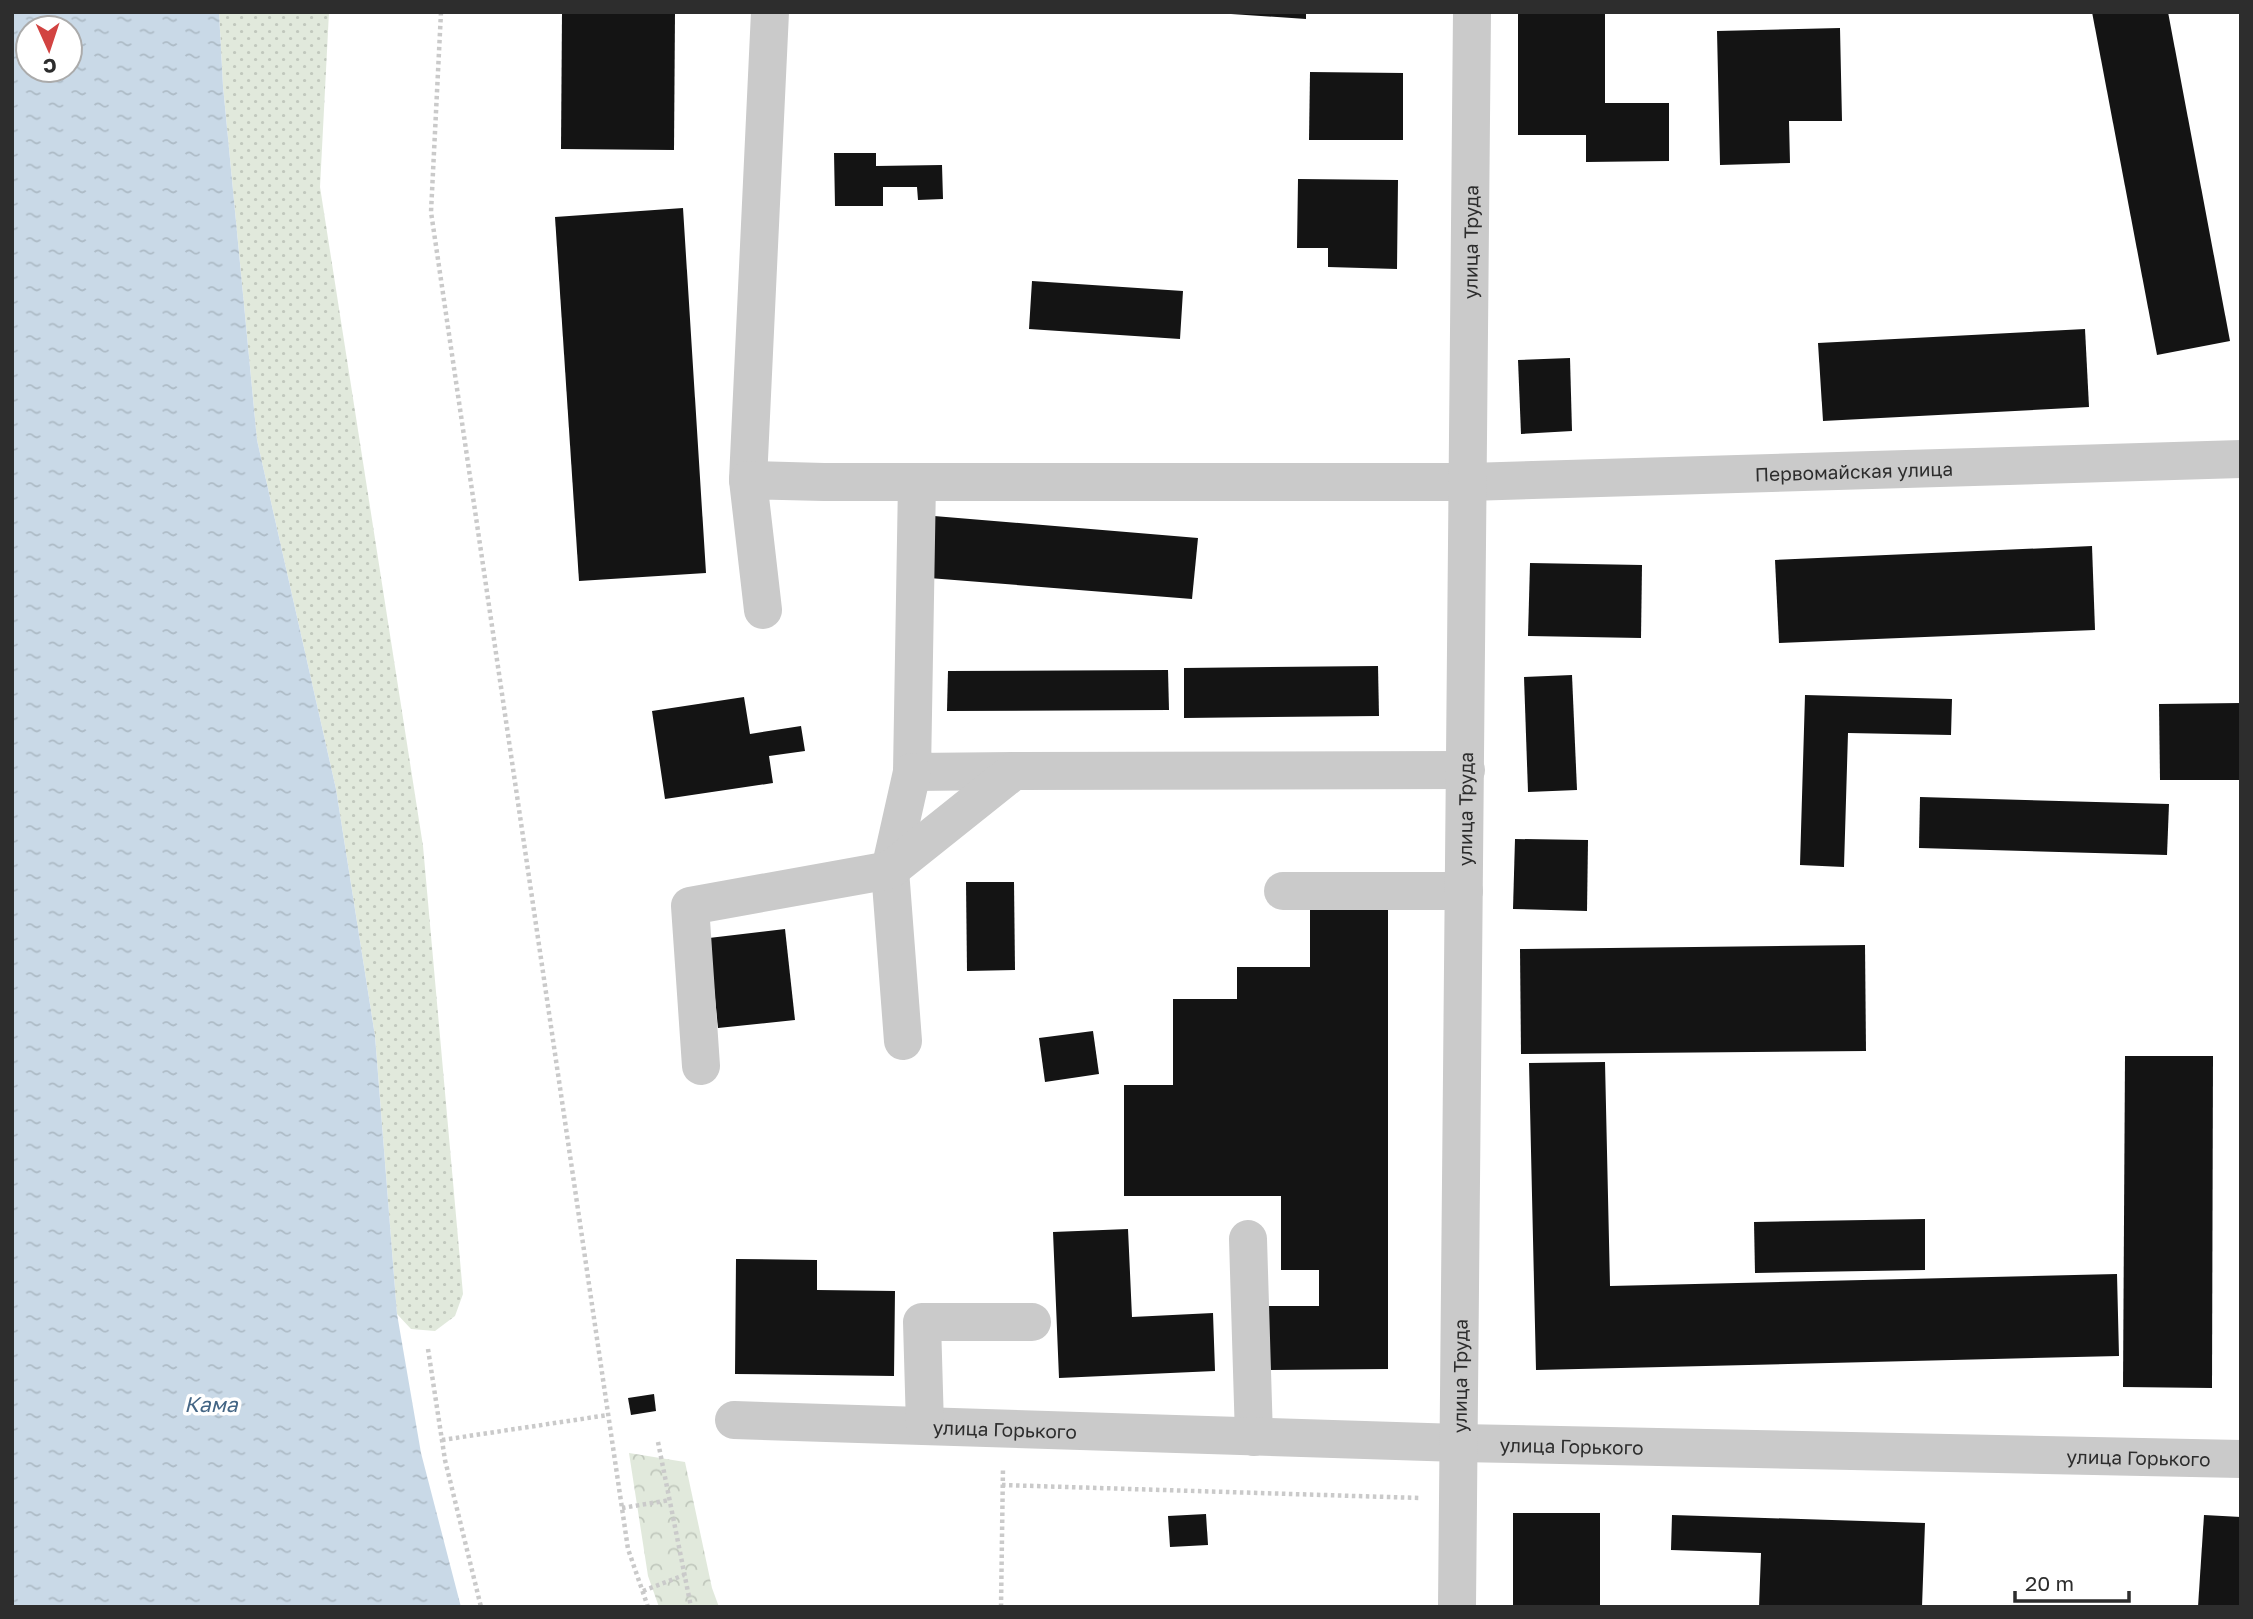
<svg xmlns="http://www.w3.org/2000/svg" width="2253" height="1619" font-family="'Golos Text',sans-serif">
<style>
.grass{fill:url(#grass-dots)}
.park{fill:url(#park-crowns)}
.water{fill:url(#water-ripples);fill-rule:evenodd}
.building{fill:#141414}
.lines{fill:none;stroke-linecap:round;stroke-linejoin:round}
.path{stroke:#cacaca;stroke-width:4.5;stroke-dasharray:3.5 3.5;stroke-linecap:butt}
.minor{stroke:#cacaca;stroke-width:38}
.labels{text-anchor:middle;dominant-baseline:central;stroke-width:7;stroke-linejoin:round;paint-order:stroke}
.street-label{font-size:19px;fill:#2d2d2d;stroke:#fff}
.water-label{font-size:21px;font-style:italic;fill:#446685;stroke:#fff}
</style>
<defs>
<pattern id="grass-dots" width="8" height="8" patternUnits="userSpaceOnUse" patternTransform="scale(1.75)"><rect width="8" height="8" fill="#e1e9dc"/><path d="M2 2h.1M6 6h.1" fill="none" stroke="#c1c8bd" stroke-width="1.8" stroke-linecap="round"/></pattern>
<pattern id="park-crowns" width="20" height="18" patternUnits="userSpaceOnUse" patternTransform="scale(1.75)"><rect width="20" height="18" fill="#e1e9dc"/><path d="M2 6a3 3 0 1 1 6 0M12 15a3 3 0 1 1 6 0" fill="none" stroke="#c1c8bd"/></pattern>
<pattern id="water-ripples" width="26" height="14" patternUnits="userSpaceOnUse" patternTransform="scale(1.75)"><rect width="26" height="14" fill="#c9d9e7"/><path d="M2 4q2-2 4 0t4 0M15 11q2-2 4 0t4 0" fill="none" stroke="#adbbc6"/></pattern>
</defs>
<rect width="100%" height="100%" fill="#fff"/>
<polygon class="grass" points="219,12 329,12 320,187 423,846 463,1294 455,1316 435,1331 411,1329 397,1314 375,1036 336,789 257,440 223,86"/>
<polygon class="park" points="629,1453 685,1462 712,1588 719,1607 659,1607 648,1576"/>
<path class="water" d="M12,12h207l4,74 34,354 79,349 39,247 22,278 24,139 40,154h-449zM28,28h42v42h-42z"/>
<g class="building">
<polygon points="562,12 675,12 674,150 561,149"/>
<polygon points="1231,12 1306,12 1306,19 1231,14"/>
<polygon points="1518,12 1605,12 1605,103 1669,103 1669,161 1586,162 1586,135 1518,135"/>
<polygon points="2092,12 2168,12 2230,341 2157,355"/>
<polygon points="1840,28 1842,121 1789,121 1790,163 1720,165 1717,31"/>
<polygon points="1310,72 1403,73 1403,140 1309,140"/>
<polygon points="834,153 876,153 876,166 942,165 943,199 918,200 917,187 883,187 883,206 835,206"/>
<polygon points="1298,179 1398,180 1397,269 1328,267 1328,248 1297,248"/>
<polygon points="683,208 706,573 579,581 555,217"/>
<polygon points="1032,281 1183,291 1180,339 1029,329"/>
<polygon points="2085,329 2089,407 1823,421 1818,343"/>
<polygon points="1570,358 1572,431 1521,434 1518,360"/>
<polygon points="934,516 1198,538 1192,599 929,578"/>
<polygon points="2092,546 2095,630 1779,643 1775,560"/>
<polygon points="1530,563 1642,565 1641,638 1528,636"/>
<polygon points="1378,666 1379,716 1184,718 1184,668"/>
<polygon points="1168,670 1169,710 947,711 948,671"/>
<polygon points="1572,675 1577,790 1528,792 1524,677"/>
<polygon points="1805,695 1952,699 1951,735 1848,733 1844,867 1800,865"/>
<polygon points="744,697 750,734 801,726 805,751 769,756 773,783 665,799 652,711"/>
<polygon points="2241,703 2241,780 2160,780 2159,704"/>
<polygon points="1920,797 2169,804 2167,855 1919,848"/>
<polygon points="1515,839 1588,840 1587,911 1513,909"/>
<polygon points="966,882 1014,882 1015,970 967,971"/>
<polygon points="1310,907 1388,907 1388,1369 1261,1370 1261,1306 1319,1306 1319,1270 1281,1270 1281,1196 1124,1196 1124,1085 1173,1085 1173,999 1237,999 1237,967 1310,967"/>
<polygon points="785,929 795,1020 718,1028 709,938"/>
<polygon points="1865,945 1866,1051 1521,1054 1520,949"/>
<polygon points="1093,1031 1099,1074 1045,1082 1039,1038"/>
<polygon points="2125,1056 2213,1056 2212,1388 2123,1387"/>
<polygon points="1605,1062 1610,1286 2117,1274 2119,1356 1536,1370 1529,1063"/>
<polygon points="1925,1219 1925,1270 1755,1273 1754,1222"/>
<polygon points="1128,1229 1132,1317 1213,1313 1215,1371 1059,1378 1053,1232"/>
<polygon points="736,1259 817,1260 817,1290 895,1291 894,1376 735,1374"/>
<polygon points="654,1394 656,1411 631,1415 628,1398"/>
<rect x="1513" y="1513" width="87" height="94"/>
<polygon points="1206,1514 1208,1545 1170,1547 1168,1516"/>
<polygon points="1672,1515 1925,1523 1922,1607 1759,1607 1761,1553 1671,1550"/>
<polygon points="2204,1515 2241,1517 2241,1607 2198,1607"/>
</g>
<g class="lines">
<g class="path">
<polyline points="441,12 431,212 628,1549 648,1607"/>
<polyline points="428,1349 445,1460 481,1607"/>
<polyline points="442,1440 608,1415"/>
<polyline points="658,1442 691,1607"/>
<polyline points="1002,1485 1420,1498"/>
<polyline points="622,1508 670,1500"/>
<polyline points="643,1591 684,1575"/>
<polyline points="1001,1607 1003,1467"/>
</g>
<g class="minor">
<polyline points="748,480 770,12"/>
<polyline points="917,482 912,772 1014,771"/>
<path id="s1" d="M763,610l-15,-130 76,2h645l772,-23"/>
<polyline points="1283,891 1464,891"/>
<polyline points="903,1041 890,870 912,772"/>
<polyline points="701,1066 690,906 890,870 1014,771 1466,770"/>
<polyline points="1248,1239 1254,1437"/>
<path id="s2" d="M734,1420l725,23 782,16"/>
<polyline points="925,1426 922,1322 1032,1322"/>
<path id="s3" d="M1457,1607l15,-1595"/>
</g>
</g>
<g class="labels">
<g class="street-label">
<text stroke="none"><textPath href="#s3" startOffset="1365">улица Труда</textPath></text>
<text stroke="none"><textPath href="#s1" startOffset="1237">Первомайская улица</textPath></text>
<text stroke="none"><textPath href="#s3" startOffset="798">улица Труда</textPath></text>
<text stroke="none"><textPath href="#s3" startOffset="231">улица Труда</textPath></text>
<text stroke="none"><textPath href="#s2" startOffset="271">улица Горького</textPath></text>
<text stroke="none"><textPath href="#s2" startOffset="838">улица Горького</textPath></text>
<text stroke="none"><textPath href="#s2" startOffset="1405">улица Горького</textPath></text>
</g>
<g class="water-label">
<text x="211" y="1404">Кама</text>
</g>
</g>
<rect width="2253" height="1619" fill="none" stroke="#2d2d2d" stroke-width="28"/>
<g transform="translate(49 49) rotate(177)"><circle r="33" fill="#ffffff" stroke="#ababab" stroke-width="2"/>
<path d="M0-5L12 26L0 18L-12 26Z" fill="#d24341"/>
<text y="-10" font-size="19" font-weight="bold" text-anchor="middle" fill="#2d2d2d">С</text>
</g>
<path d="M2015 1591v10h114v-10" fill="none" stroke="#2d2d2d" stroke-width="3.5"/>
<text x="2025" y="1591" font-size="21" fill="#2d2d2d" stroke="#ffffff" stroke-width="5" paint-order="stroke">20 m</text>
</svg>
